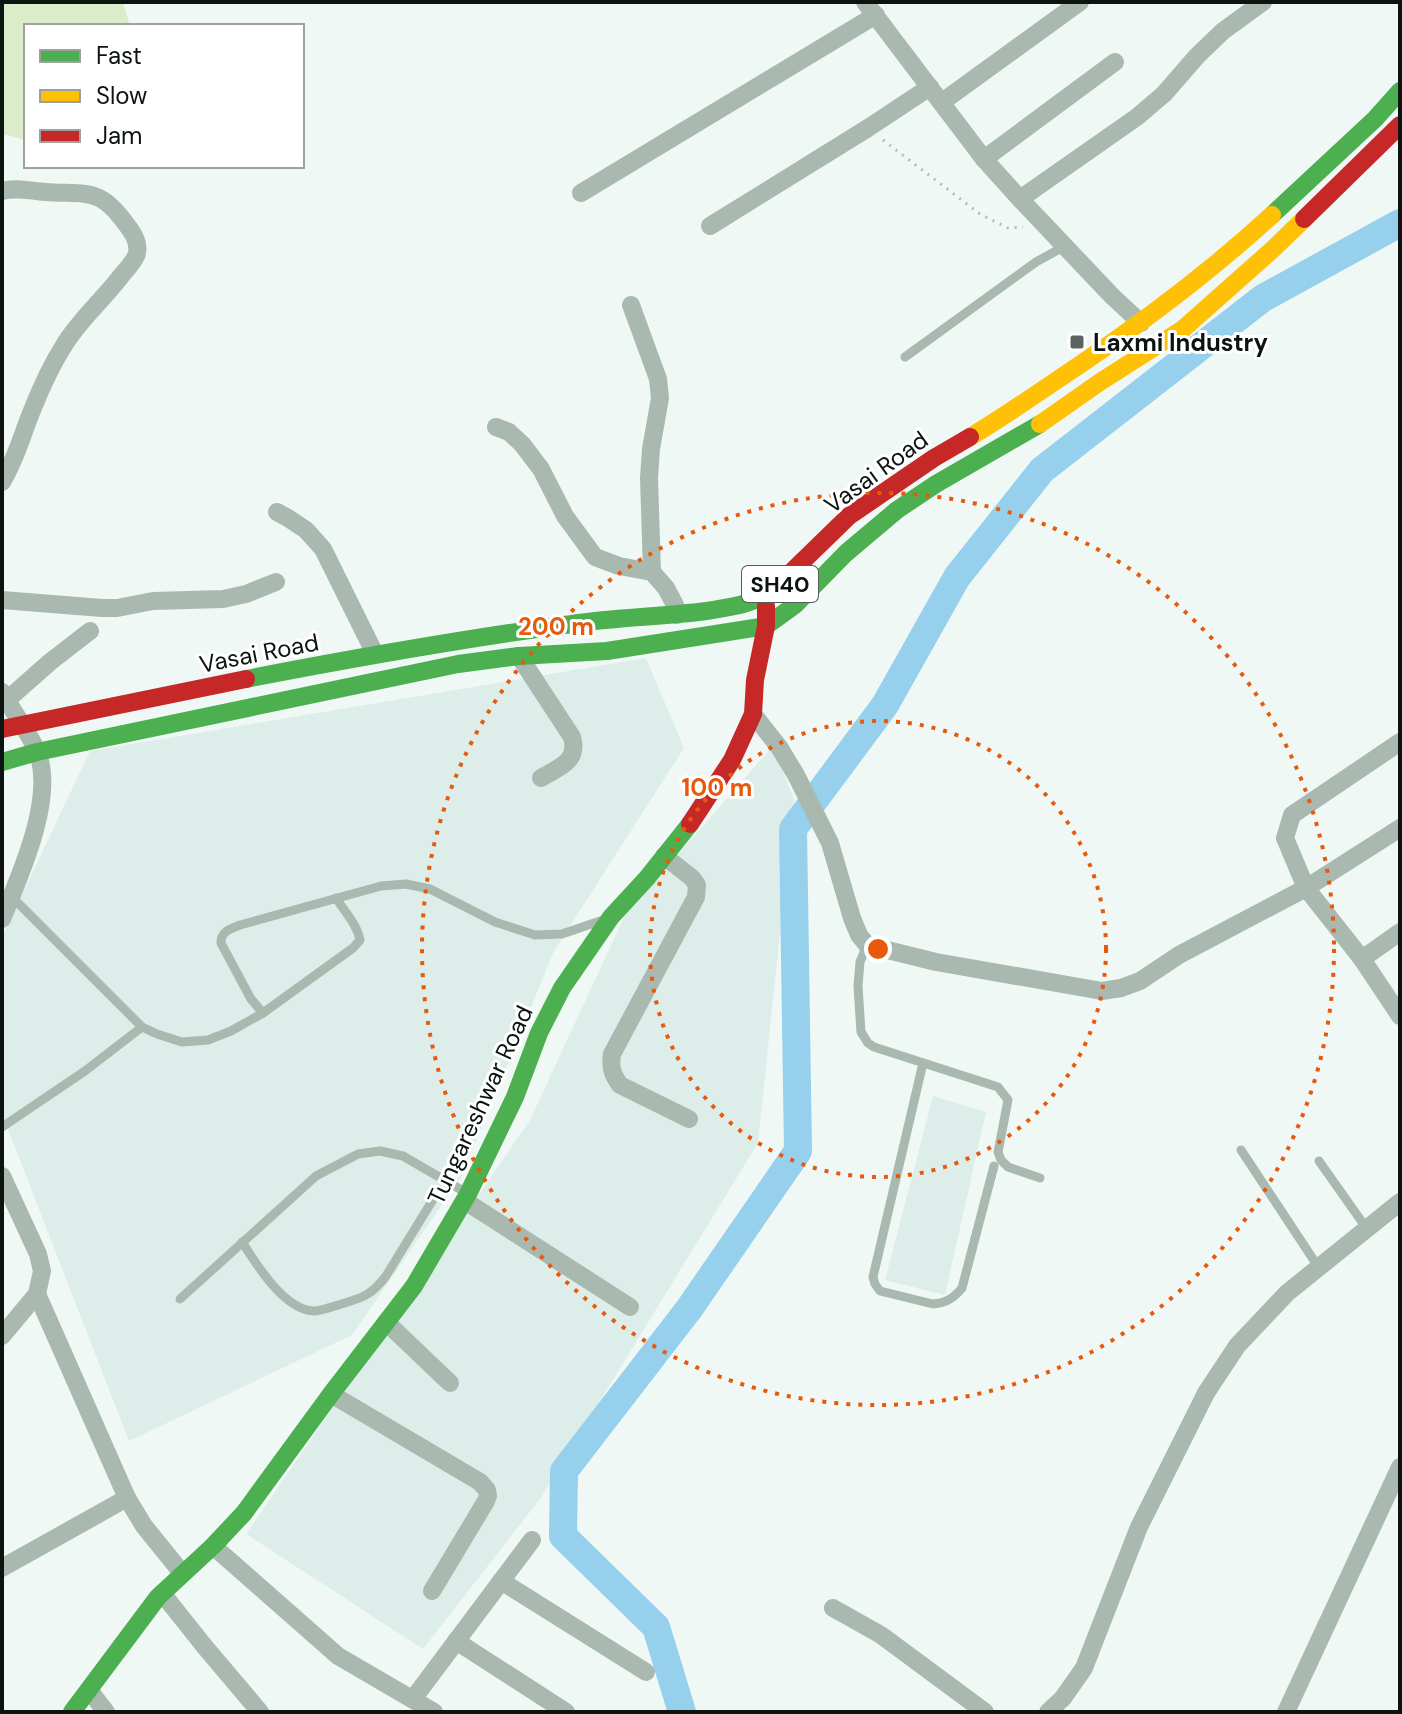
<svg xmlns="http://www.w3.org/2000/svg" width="1402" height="1714" font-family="'DM Sans',sans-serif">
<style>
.built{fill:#ddeeea}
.green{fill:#dbeccb}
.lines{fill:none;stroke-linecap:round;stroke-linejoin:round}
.river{stroke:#96d0ec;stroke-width:28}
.path{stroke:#b3bcb7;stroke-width:3;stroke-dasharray:2 6;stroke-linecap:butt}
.lane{stroke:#aab9af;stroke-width:9}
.street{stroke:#aab9af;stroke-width:18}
.fast{stroke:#4caf50;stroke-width:18}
.slow{stroke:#ffc107;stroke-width:18}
.jam{stroke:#c62828;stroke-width:18}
.ring{fill:none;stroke:#e8590c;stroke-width:4;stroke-dasharray:4 8}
.poi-dot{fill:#5c6361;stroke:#fff;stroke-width:3}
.labels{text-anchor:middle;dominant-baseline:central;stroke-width:6;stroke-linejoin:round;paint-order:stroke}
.shield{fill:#fff;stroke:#565a58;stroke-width:2}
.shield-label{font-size:22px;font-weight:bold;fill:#0d1311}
.poi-label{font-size:24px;font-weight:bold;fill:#0d1311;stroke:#fff;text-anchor:start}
.street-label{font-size:24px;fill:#0d1311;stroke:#fff}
.centre{fill:#e8590c;stroke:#fff;stroke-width:4}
.ring-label{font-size:24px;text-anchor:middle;font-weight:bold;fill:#e8590c;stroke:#fff;stroke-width:6;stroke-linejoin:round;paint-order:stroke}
</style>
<rect width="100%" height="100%" fill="#f0f8f6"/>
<g class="built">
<polygon points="646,658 684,748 554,951 462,1176 352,1335 129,1441 2,1114 2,937 90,751"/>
<polygon points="773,746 794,800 758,1143 540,1499 423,1649 246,1534 530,1120 625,915"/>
<polygon points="933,1096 986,1112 945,1295 885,1280"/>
</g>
<polygon class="green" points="2,2 123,2 130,26 26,26 26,140 2,134"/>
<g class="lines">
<polyline class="river" points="682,1712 656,1627 563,1536 564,1471 689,1309 798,1151 793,829 885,705 957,577 1042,470 1263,298 1400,223"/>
<polyline class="path" points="883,140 980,214 1008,228 1023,227"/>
<g class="lane">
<polyline points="905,357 1036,262 1065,246"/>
<path d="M11,896l131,131 15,7 25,8 26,-2 23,-9 32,-18 -12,-14 -30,-56c0,-12 9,-14 19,-18l141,-39 25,-2 24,5 65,33 40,13 27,-1 38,-13"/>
<polyline points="867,945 860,962 858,986 861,1032 868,1043 874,1047 998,1087 1008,1100 998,1152 1001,1160 1008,1167 1040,1178"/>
<path d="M263,1013l90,-65 7,-8c-3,-16 -16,-29 -24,-42"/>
<path d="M923,1063l-50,214 2,7 5,7 53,13c13,-1 21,-6 29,-16l32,-122"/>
<polyline points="2,1127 85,1071 142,1027"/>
<polyline points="1241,1150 1319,1268"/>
<polyline points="1319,1161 1367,1229"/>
<path d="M242,1242c15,23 42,68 72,69 7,0 17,-4 24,-6 24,-7 33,-9 48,-29l59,-96"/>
<polyline points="180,1299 316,1176 358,1154 380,1151 403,1156 465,1192"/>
</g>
<g class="street">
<polyline points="865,2 984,159 1020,199"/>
<polyline points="942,102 1080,2"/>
<polyline points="984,159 1115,62"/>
<path d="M2,191c15,-4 28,0 43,1 44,3 55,-6 84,36 6,8 11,18 7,28 -3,7 -10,14 -15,20 -18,24 -43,45 -58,71 -12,19 -22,41 -30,61 -11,26 -16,49 -31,74"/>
<polyline points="581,193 876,15"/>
<polyline points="710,226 868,128 930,87"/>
<polyline points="631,305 658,379 660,398 651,449 649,478 652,572"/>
<polyline points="1141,323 1112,296 1020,199 1137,117 1164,94 1197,56 1223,31 1263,2"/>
<polyline points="496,427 509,432 522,444 541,469 565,516 595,557 619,566 652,572 666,588 675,605 677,615"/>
<polyline points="277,512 288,518 306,530 323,549 375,654"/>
<polyline points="2,600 102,608 117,608 153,601 223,599 246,594 276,582"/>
<path d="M519,656l53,81c7,25 -13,30 -31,41"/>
<path d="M2,692c10,18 27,41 35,59 19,46 -17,124 -35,168"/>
<polyline points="7,700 50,662 90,631"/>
<polyline points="753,714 779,747 796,775 830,843 852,918 859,935 867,945 936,962 1102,991 1121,988 1140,981 1179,955 1306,888 1400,828"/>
<polyline points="1400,742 1292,815 1285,838 1306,888 1362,959 1400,1016"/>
<path d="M664,856l28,22 5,7 -1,12 -84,157c-2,13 0,20 8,31l69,34"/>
<polyline points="1362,959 1400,932"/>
<polyline points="2,1176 38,1254 42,1271 37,1294 2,1336"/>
<polyline points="465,1201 630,1307"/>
<polyline points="37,1294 127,1498 144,1526 182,1573"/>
<polyline points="386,1322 450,1383"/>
<polyline points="331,1394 480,1482 487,1490 488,1496 486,1501 432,1591"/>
<polyline points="213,1546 338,1656 434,1712"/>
<polyline points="2,1568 127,1498"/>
<polyline points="501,1581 646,1672"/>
<polyline points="162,1593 205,1647 260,1712"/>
<polyline points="833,1608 881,1635 985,1712"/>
<polyline points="456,1641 566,1712"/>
<polyline points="89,1690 106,1712"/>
<polyline points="413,1699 532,1540"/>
<polyline points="1048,1712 1063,1698 1084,1668 1139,1527 1206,1393 1237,1346 1287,1293 1400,1202"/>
<polyline points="1286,1712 1400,1467"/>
</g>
<g class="fast">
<polyline points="1272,215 1375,119 1400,91"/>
<path d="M246,679c108,-21 217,-40 326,-55 44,-7 90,-7 134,-13 25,-4 48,-6 69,-23"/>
<polyline points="2,762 37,752 458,664 519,656 607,651 766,626 795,605 846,553 897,510 936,484 1040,424"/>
<polyline points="72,1712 158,1597 213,1546 244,1513 331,1394 414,1286 468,1194 515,1097 539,1033 562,988 611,917 647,878 690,824"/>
</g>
<g class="slow">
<polyline points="1040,424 1100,382 1183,329 1272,250 1304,219"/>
<path d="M970,437c37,-22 72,-47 108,-71 68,-46 133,-95 194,-151"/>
</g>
<g class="jam">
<polyline points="1304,219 1400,125"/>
<polyline points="775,588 849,516 934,458 970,437"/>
<polyline points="2,729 246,679"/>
<polyline points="690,824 732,760 753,714 755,680 766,626 766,606"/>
</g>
</g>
<g class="ring">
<circle cx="878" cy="949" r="228"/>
<circle cx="878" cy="949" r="456"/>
</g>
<rect class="poi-dot" x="1069" y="334" width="16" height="16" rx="4"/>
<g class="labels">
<rect class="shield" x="742" y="566" width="76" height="36" rx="6"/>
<g class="shield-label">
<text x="780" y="584">SH40</text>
</g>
<g class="poi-label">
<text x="1093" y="342">Laxmi Industry</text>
</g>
<g class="street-label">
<text transform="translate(876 472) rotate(-36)">Vasai Road</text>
<text transform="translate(259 653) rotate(-11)">Vasai Road</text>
<text transform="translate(480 1105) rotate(-65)">Tungareshwar Road</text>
</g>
</g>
<circle cx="878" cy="949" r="12" class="centre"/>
<g class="ring-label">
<text x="556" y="635">200 m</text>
<text x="717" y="796">100 m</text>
</g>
<rect width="1402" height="1714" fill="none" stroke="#0d1311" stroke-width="8"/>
<rect x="24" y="24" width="280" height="144" fill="#ffffff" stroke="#9ea1a0" stroke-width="2"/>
<rect x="40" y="50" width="40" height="12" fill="#4caf50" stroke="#9ea1a0" stroke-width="2"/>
<text x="96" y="64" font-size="24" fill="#0d1311">Fast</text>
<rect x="40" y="90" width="40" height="12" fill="#ffc107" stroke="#9ea1a0" stroke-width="2"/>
<text x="96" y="104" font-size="24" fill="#0d1311">Slow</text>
<rect x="40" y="130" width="40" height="12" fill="#c62828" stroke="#9ea1a0" stroke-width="2"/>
<text x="96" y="144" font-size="24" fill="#0d1311">Jam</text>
</svg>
